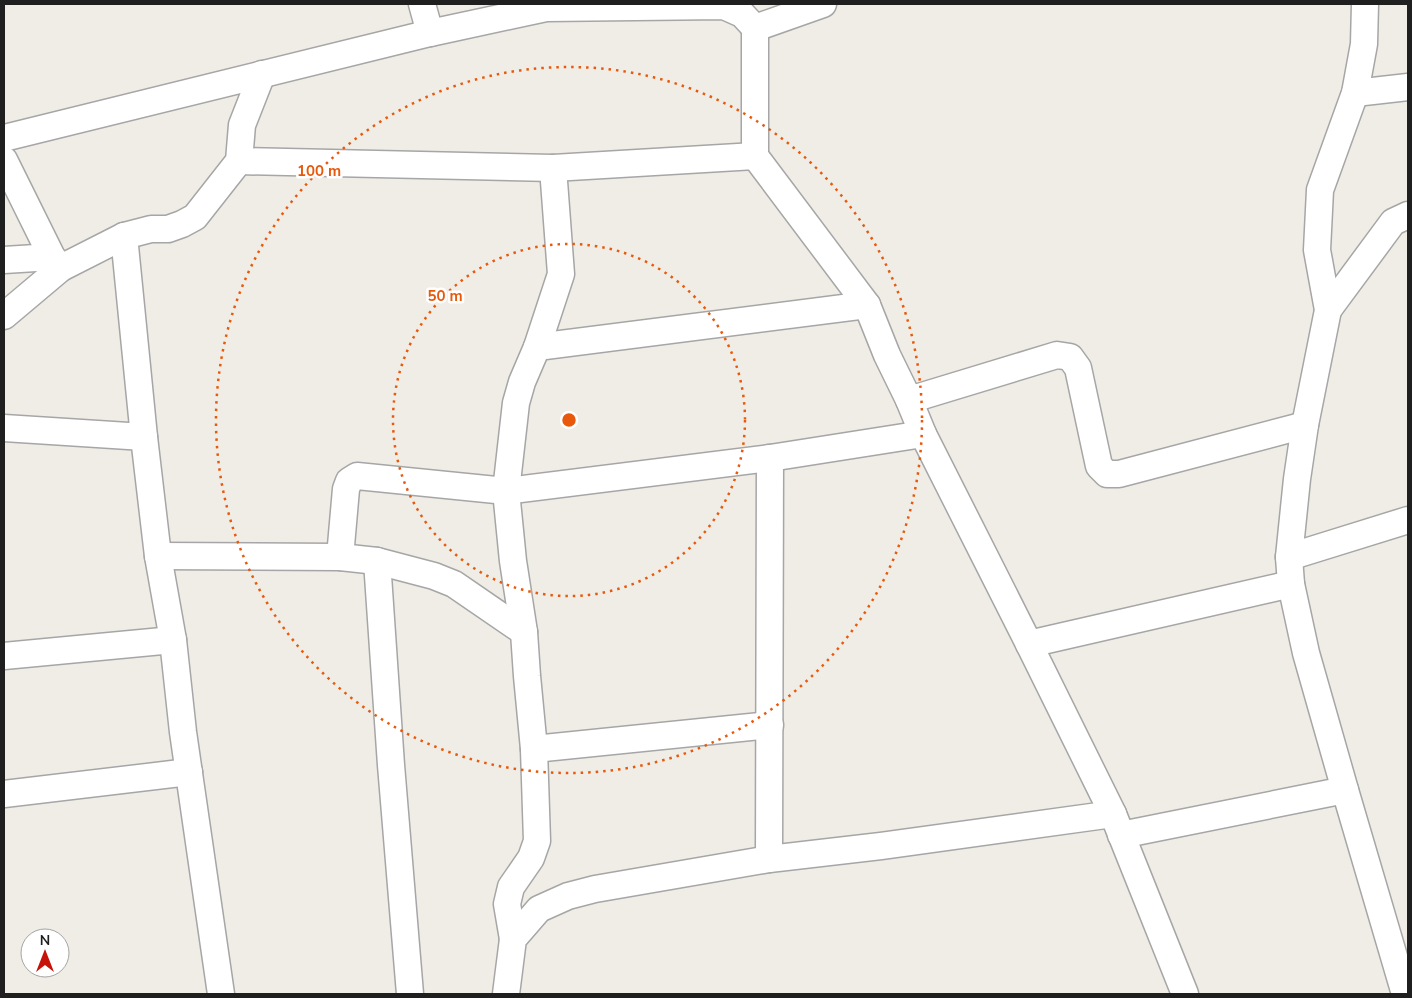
<svg xmlns="http://www.w3.org/2000/svg" width="1412" height="998" font-family="'Nunito Sans',sans-serif">
<style>
.lines{fill:none;stroke-linecap:round;stroke-linejoin:round}
.minor-casing{stroke:#a6a6a6;stroke-width:29}
.minor{stroke:#fff;stroke-width:26}
.ring{fill:none;stroke:#e8590c;stroke-width:2.5;stroke-dasharray:2.5 5}
.centre{fill:#e8590c;stroke:#fff;stroke-width:2.5}
.ring-label{font-size:15px;text-anchor:middle;font-weight:bold;fill:#e8590c;stroke:#fff;stroke-width:5;stroke-linejoin:round;paint-order:stroke}
</style>
<rect width="100%" height="100%" fill="#f0ede6"/>
<g class="lines">
<g class="minor-casing">
<g id="minor">
<polyline points="422,4 430,33"/>
<polyline points="1365,4 1364,44 1355,93 1320,190 1317,250 1328,310 1305,425 1297,479 1289,557 1291,584 1306,653 1345,790 1405,994"/>
<polyline points="755,28 755,156 867,305 887,355 909,400 923,434 1029,644 1113,814 1185,994"/>
<polyline points="1355,93 1408,87"/>
<polyline points="4,138 430,33 546,8 724,6 742,14 755,28 823,4"/>
<polyline points="4,160 52,257 61,268"/>
<polyline points="239,161 553,168 755,156"/>
<polyline points="124,236 144,437 158,556 173,640 183,732 221,994"/>
<polyline points="4,260 52,257"/>
<polyline points="1328,310 1393,222 1408,215"/>
<polyline points="4,316 61,268 124,236 151,229 168,229 182,224 195,217 239,161 242,125 262,74"/>
<polyline points="537,347 867,305"/>
<polyline points="909,400 1057,355 1070,357 1078,368 1099,466 1107,474 1119,474 1305,425"/>
<polyline points="4,428 144,437"/>
<polyline points="158,556 340,557 377,561 434,576 454,584 524,632"/>
<polyline points="340,557 346,489 349,481 357,476 506,491 770,458 923,434"/>
<polyline points="1289,557 1408,520"/>
<polyline points="377,561 391,765 410,994"/>
<polyline points="1029,644 1291,584"/>
<polyline points="4,656 173,640"/>
<polyline points="534,749 770,725"/>
<polyline points="4,794 189,772"/>
<polyline points="1121,835 1345,790"/>
<polyline points="769,859 770,458"/>
<polyline points="513,939 507,904 511,887 531,858 537,841 534,749 527,676 524,632 513,561 506,491 516,403 522,382 537,347 561,274 553,168"/>
<polyline points="506,994 513,939 539,909 568,896 595,889 769,859 881,846 1113,814"/>
</g>
</g>
<use href="#minor" class="minor"/>
</g>
<g class="ring">
<circle cx="569" cy="420" r="176"/>
<circle cx="569" cy="420" r="353"/>
</g>
<circle cx="569" cy="420" r="8" class="centre"/>
<g class="ring-label">
<text x="319" y="176">100 m</text>
<text x="445" y="301">50 m</text>
</g>
<rect width="1412" height="998" fill="none" stroke="#1f1f1f" stroke-width="10"/>
<g transform="translate(45 953)"><circle r="24" fill="#ffffff" stroke="#a5a5a5"/>
<path d="M0-4L9 19L0 12L-9 19Z" fill="#c61208"/>
<text y="-8" font-size="14" font-weight="bold" text-anchor="middle" fill="#1f1f1f">N</text>
</g>
</svg>
